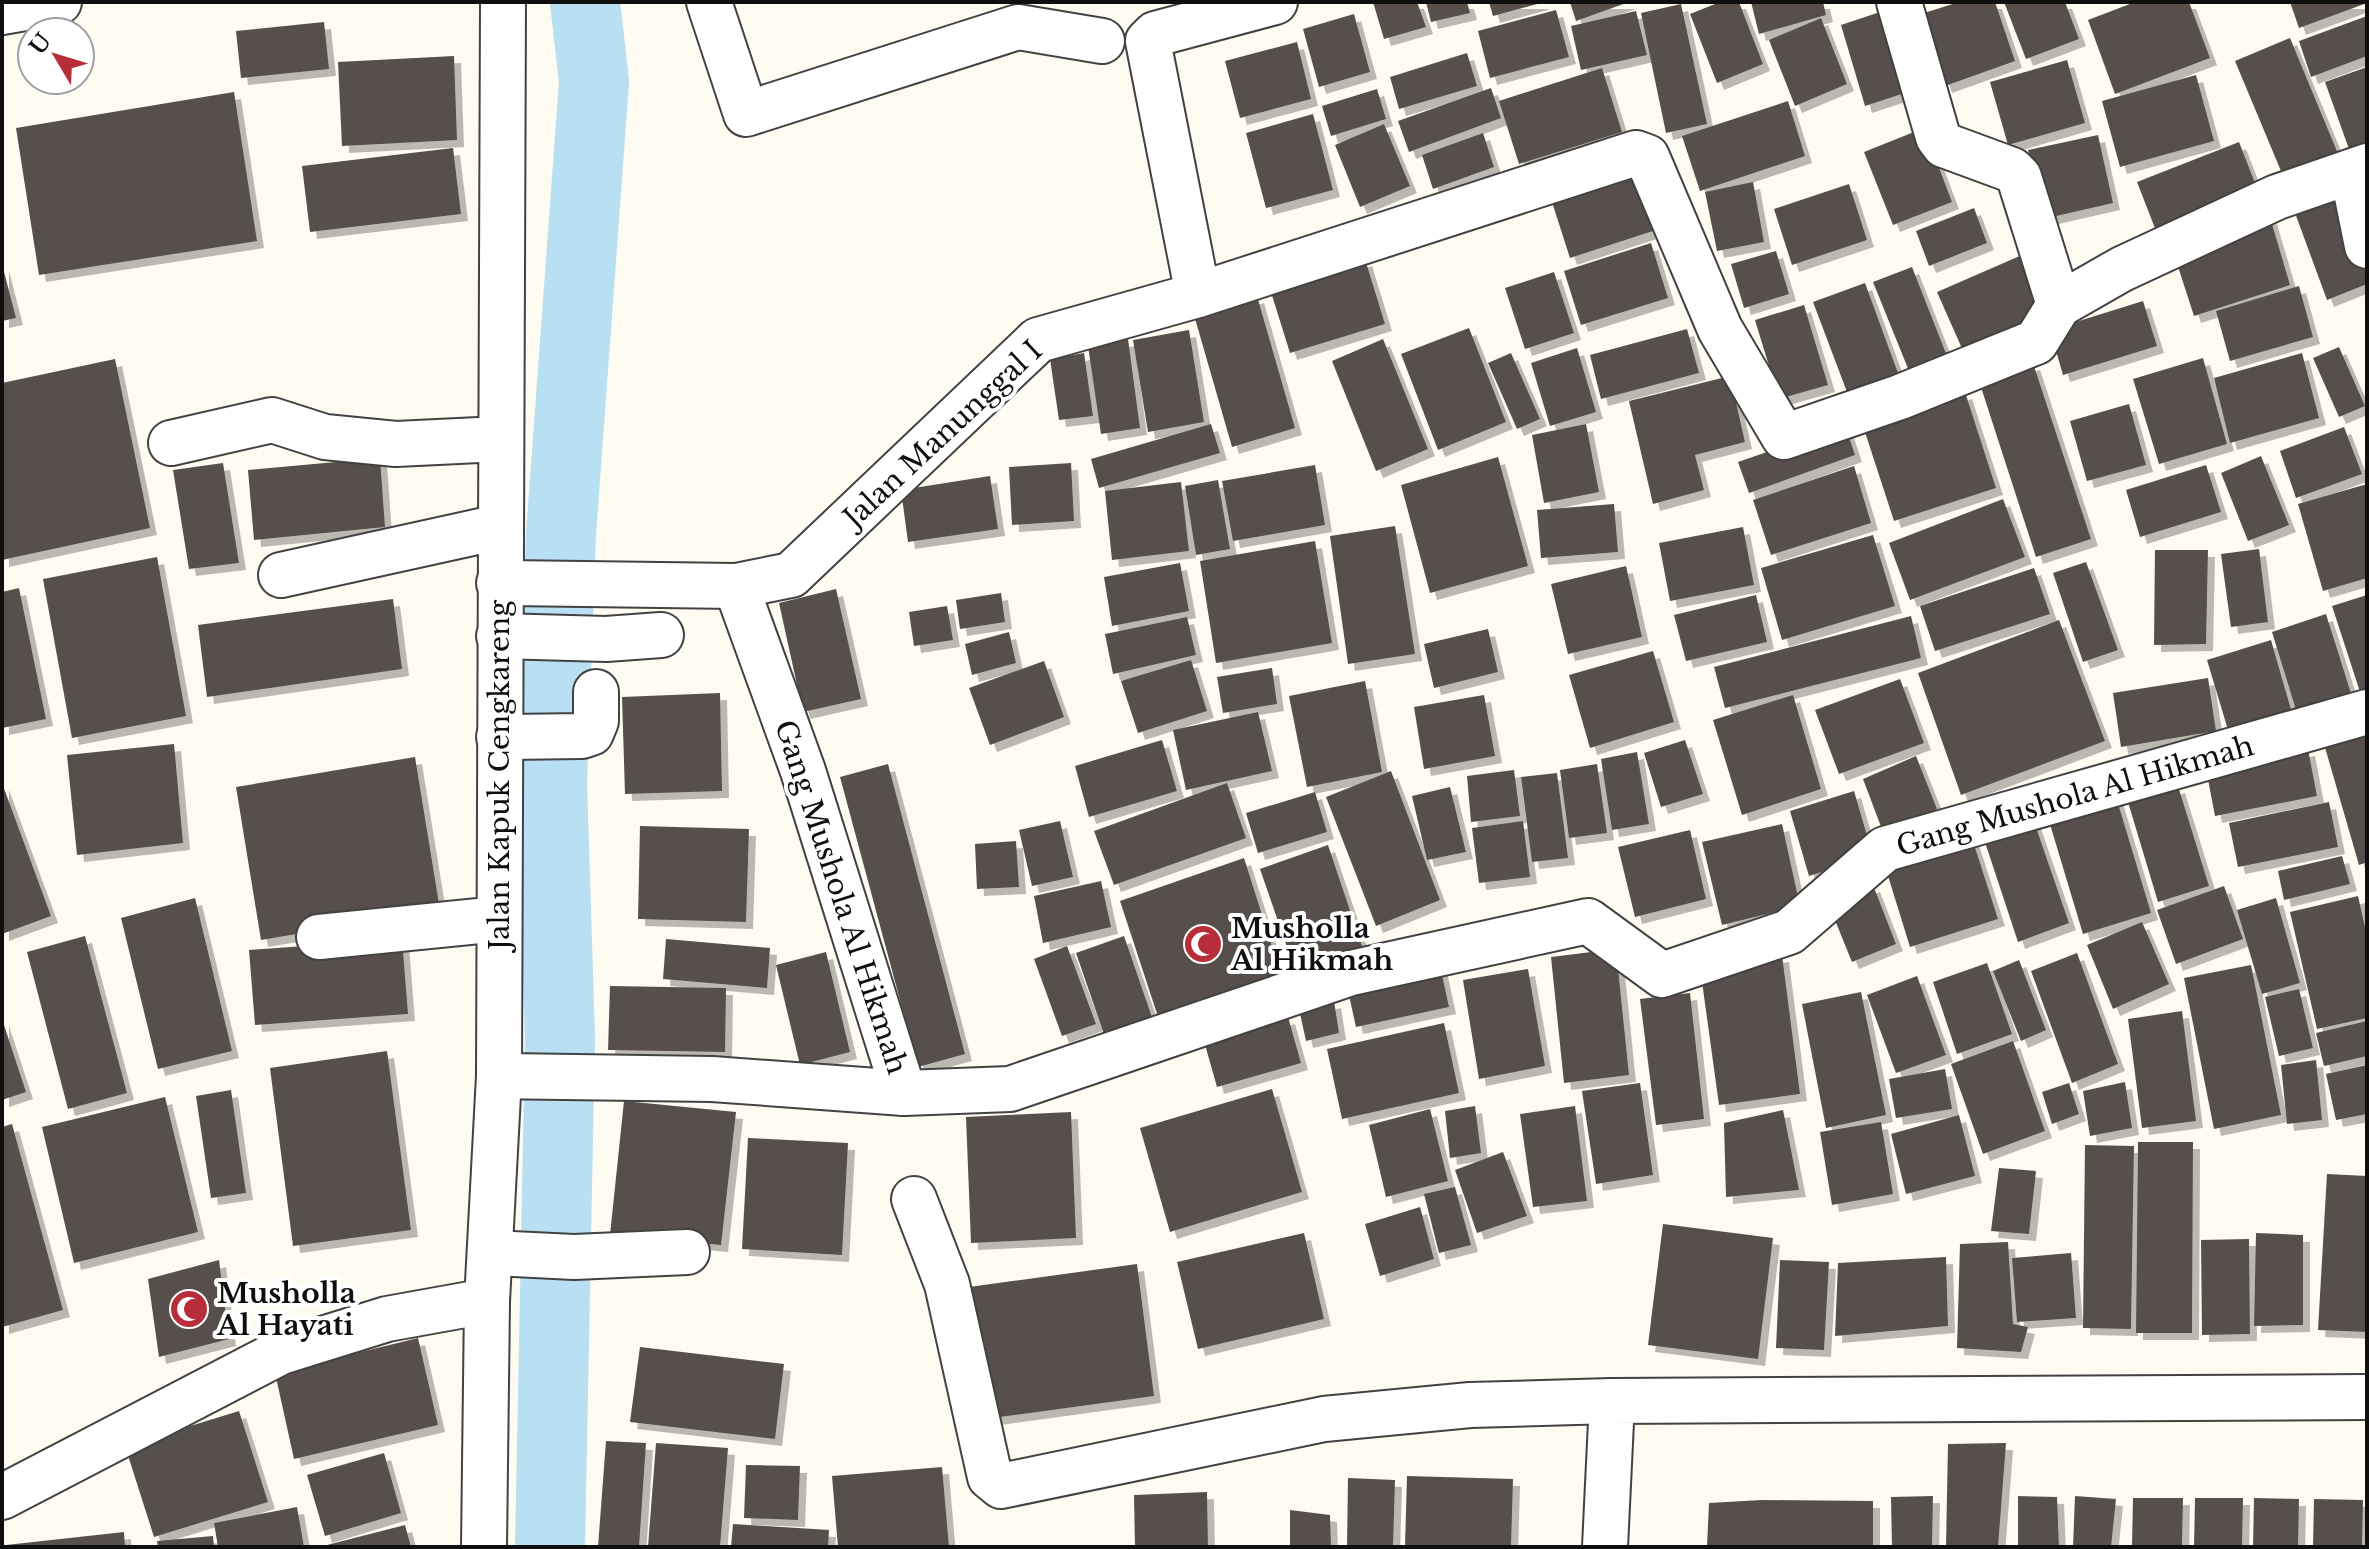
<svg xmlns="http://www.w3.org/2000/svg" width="2369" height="1549" font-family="'Libre Baskerville',serif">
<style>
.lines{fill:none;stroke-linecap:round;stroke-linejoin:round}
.canal{stroke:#b9dff3;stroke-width:70}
.building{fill:#57504c;filter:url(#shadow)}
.minor-casing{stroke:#424242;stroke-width:48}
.minor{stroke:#fff;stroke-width:44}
.labels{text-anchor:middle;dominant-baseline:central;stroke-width:8;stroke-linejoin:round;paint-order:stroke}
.street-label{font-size:28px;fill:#0f0f0f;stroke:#fff}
.poi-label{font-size:28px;font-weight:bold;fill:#0f0f0f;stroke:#fff;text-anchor:start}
</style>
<defs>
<filter id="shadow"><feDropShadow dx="7" dy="7" stdDeviation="0" flood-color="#0004"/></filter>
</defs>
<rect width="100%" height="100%" fill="#fefbf1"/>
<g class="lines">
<polyline class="canal" points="550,1547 560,1036 552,784 561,534 594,82 585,2"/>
</g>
<g class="building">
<polygon points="1373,2 1417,2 1426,27 1384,39"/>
<polygon points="1426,2 1467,2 1470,13 1431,22"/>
<polygon points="1489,2 1541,2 1541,3 1493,16"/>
<polygon points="1570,2 1629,2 1576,21"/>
<polygon points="1720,2 1739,2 1763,64 1717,83 1690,14"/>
<polygon points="1751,2 1823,2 1826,15 1759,34"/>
<polygon points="1959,2 1995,2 2015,61 1945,86 1921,14"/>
<polygon points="2004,2 2065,2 2079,39 2026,59"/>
<polygon points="2135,2 2189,2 2210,58 2115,94 2088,20"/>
<polygon points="2290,2 2367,2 2367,3 2299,28"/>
<polygon points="1681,4 1707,124 1666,133 1641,13"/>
<polygon points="1556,10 1569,57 1490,78 1478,31"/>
<polygon points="1886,10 1911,91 1865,106 1841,25"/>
<polygon points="1636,11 1647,55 1581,70 1571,26"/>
<polygon points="1354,14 1370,72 1319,87 1303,29"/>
<polygon points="2367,16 2367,56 2311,77 2299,41"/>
<polygon points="1821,18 1847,84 1795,106 1769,40"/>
<polygon points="324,22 329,69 241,78 236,31"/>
<polygon points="2290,38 2341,161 2286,183 2235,61"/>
<polygon points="1297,42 1311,99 1240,118 1225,61"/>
<polygon points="1467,53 1477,86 1399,109 1390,77"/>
<polygon points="454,56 457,140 342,146 338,62"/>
<polygon points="2067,60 2085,123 2008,145 1990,82"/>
<polygon points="2367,67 2367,142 2349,149 2325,82"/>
<polygon points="1602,68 1622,132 1519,164 1499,101"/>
<polygon points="2196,75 2214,141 2120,167 2102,101"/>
<polygon points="1491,88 1501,118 1409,152 1398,121"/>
<polygon points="1377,89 1386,119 1331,136 1322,106"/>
<polygon points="234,92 257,241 39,275 16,128"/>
<polygon points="1788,101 1805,156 1700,191 1682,136"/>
<polygon points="1313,114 1333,190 1266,208 1246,133"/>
<polygon points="1384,124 1410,186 1360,207 1335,145"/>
<polygon points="1924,128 1952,202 1893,225 1864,152"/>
<polygon points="1483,133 1494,167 1433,189 1422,155"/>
<polygon points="2098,135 2113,203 2043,219 2028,150"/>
<polygon points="2239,142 2260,196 2158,236 2137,182"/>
<polygon points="453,148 461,214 310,232 302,166"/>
<polygon points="1640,171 1659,229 1570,258 1551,199"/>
<polygon points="1753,182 1764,242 1717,251 1705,192"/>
<polygon points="1849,184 1867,240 1792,265 1774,209"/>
<polygon points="2339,196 2367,272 2367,284 2327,300 2295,213"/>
<polygon points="1974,208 1987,243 1929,266 1916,231"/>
<polygon points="2270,217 2290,285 2194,316 2172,248"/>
<polygon points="1651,243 1668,298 1581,325 1564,271"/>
<polygon points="1776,251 1789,294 1744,308 1731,264"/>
<polygon points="2022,255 2048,316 1964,353 1937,292"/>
<polygon points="1365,259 1385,324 1290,353 1270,289"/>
<polygon points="2,264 16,318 2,321"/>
<polygon points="1912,267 1947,356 1909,371 1873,282"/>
<polygon points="1554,272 1574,333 1525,349 1505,288"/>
<polygon points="1865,283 1898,373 1847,392 1813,302"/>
<polygon points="2299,286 2313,337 2230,361 2216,311"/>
<polygon points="1257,296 1295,428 1232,447 1194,315"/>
<polygon points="2143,301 2157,346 2063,375 2050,330"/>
<polygon points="1804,305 1828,385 1779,399 1755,320"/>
<polygon points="1469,328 1506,422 1438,450 1401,354"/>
<polygon points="1687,329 1699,373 1601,399 1590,355"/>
<polygon points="1189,330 1204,422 1148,432 1133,340"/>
<polygon points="1128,339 1140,428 1101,434 1088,346"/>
<polygon points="1383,339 1428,449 1376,471 1332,361"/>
<polygon points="2339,347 2365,406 2339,417 2313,358"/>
<polygon points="1577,348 1596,412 1550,426 1531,363"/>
<polygon points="1084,353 1093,416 1059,420 1050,359"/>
<polygon points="1511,353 1540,419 1517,429 1488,363"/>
<polygon points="2302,353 2319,418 2230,443 2214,378"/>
<polygon points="2203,358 2227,444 2159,464 2133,379"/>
<polygon points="115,359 150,528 2,560 2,383"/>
<polygon points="2033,363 2091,539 2036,557 1979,381"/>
<polygon points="1730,376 1745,442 1695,455 1704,490 1653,504 1629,401"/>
<polygon points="1965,392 1996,488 1894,521 1863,426"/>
<polygon points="2129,404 2146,465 2087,481 2070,421"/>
<polygon points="1211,424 1220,453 1099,488 1091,459"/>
<polygon points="1586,424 1599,492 1544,503 1532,435"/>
<polygon points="1845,425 1855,455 1749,493 1738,462"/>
<polygon points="2344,427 2362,474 2296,498 2280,451"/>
<polygon points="2261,456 2289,525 2248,541 2221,473"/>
<polygon points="1498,457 1528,566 1430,593 1401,485"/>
<polygon points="380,458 385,527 254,540 248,470"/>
<polygon points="223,463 239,563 189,569 173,470"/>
<polygon points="1071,463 1074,521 1012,525 1009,467"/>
<polygon points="1315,465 1325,525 1233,541 1222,481"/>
<polygon points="2206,465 2221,512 2140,537 2126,490"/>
<polygon points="1854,466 1871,523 1771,555 1753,500"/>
<polygon points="990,476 998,529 908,542 901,490"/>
<polygon points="1218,480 1230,549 1196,555 1185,486"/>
<polygon points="1181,482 1189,551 1112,560 1105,491"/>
<polygon points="2367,484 2367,578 2323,591 2298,504"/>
<polygon points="2003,499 2025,557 1910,600 1889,543"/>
<polygon points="1614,504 1618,552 1541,558 1537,510"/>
<polygon points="1395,526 1415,654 1348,664 1330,536"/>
<polygon points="1743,527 1754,585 1670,601 1659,543"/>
<polygon points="1873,535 1895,606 1782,640 1761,568"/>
<polygon points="1315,541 1332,643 1216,663 1200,561"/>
<polygon points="2259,549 2268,622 2231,627 2221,554"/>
<polygon points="2155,550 2208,550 2206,644 2154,645"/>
<polygon points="157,557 186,716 72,738 43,579"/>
<polygon points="2086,562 2118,650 2083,662 2053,573"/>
<polygon points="1180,563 1189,611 1112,626 1104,577"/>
<polygon points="1626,566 1642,637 1568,654 1551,584"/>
<polygon points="2034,568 2050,614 1935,651 1920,606"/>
<polygon points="19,588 46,719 2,728 2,592"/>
<polygon points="836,589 861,699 803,712 779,603"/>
<polygon points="1001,593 1005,622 960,629 956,600"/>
<polygon points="1756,595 1767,642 1686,661 1674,615"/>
<polygon points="2367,595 2367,696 2362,698 2332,606"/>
<polygon points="393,599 402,669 207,697 198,625"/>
<polygon points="947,606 953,640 914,646 909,612"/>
<polygon points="2326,614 2355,706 2300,723 2272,632"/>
<polygon points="1911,616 1921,658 1725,708 1714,667"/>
<polygon points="1187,617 1196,655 1113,674 1105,634"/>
<polygon points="2059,620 2105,741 1961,795 1918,673"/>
<polygon points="1488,629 1498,672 1434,688 1424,644"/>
<polygon points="1009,632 1016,663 972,675 965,644"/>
<polygon points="2271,640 2294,720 2231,740 2207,660"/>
<polygon points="1653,651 1674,722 1590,748 1569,675"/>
<polygon points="1191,660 1207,711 1138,733 1121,681"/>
<polygon points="1044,661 1064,717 990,745 969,688"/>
<polygon points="1272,668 1277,704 1223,713 1217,677"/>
<polygon points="2208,678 2216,731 2121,747 2113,693"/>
<polygon points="1900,679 1924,743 1839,774 1815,710"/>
<polygon points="1365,681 1382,772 1307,787 1289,696"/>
<polygon points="720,693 722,791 625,794 622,697"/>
<polygon points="1484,695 1495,756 1424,769 1414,707"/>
<polygon points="1793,695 1821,789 1742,815 1713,720"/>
<polygon points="1258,712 1272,771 1186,790 1173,730"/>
<polygon points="2367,731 2367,862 2359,865 2324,744"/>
<polygon points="1162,740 1177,791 1089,817 1075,766"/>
<polygon points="1685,740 1703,794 1661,807 1644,753"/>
<polygon points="174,744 183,843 77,855 67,755"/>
<polygon points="2308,749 2317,796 2215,816 2206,769"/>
<polygon points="1637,752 1649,824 1612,830 1601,759"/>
<polygon points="1916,756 1937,809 1883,832 1863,779"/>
<polygon points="415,757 440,910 261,940 236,787"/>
<polygon points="888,764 965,1054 918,1067 840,777"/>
<polygon points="1597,764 1607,833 1569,838 1560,770"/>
<polygon points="1514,770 1520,816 1471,822 1467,776"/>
<polygon points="1391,771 1440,900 1376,926 1326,797"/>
<polygon points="1557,773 1568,858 1532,862 1521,777"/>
<polygon points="2,783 51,916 2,934"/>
<polygon points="1227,783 1246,838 1114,885 1094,831"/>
<polygon points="2178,786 2209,886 2158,902 2128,802"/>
<polygon points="1450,787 1466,852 1427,860 1412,796"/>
<polygon points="2114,790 2151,913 2083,934 2046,811"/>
<polygon points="1854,791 1873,856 1809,876 1790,811"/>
<polygon points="1315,792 1327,832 1258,853 1246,813"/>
<polygon points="2329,802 2338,847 2238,867 2229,823"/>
<polygon points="2031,813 2069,923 2018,942 1981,830"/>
<polygon points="1060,821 1073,877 1032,886 1019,830"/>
<polygon points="1523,821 1530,877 1479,883 1472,828"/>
<polygon points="1782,824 1800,906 1722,925 1702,842"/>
<polygon points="640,826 749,829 746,922 638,919"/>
<polygon points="1690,830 1706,899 1635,917 1618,847"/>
<polygon points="1971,835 1998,919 1910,947 1884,863"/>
<polygon points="1016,841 1019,887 977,889 975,844"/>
<polygon points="1328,845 1363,949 1296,973 1260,869"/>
<polygon points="2342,856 2350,884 2284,900 2278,871"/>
<polygon points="1244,858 1285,987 1162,1029 1120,901"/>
<polygon points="1101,881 1111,927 1043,943 1034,896"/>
<polygon points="1873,885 1896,944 1852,962 1828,903"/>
<polygon points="2224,886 2243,939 2176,964 2157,910"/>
<polygon points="2358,896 2367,936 2367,1018 2317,1029 2290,912"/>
<polygon points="195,898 232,1051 158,1069 121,918"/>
<polygon points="2276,898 2300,983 2262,994 2237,910"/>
<polygon points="2142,922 2169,984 2113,1009 2087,945"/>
<polygon points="85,936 127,1093 68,1109 27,952"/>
<polygon points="1124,936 1154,1023 1106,1040 1076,953"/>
<polygon points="402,939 408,1014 255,1025 249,950"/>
<polygon points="666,939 770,948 767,988 663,979"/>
<polygon points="1067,946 1096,1024 1062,1036 1034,959"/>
<polygon points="1616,949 1629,1075 1564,1083 1551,957"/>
<polygon points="826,952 850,1052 800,1065 776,965"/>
<polygon points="2077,953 2118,1064 2072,1083 2031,971"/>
<polygon points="1782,955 1800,1094 1719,1105 1700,967"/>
<polygon points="2019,960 2046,1030 2021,1041 1993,971"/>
<polygon points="1439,961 1449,1007 1356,1027 1346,982"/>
<polygon points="1987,963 2012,1034 1957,1054 1933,982"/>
<polygon points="2251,965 2281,1115 2214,1129 2184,978"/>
<polygon points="1528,969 1545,1066 1479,1079 1463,980"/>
<polygon points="1917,976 1946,1055 1896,1073 1867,995"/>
<polygon points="610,986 726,988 725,1052 608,1050"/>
<polygon points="2299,989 2313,1048 2279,1056 2265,997"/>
<polygon points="1861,992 1886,1115 1826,1128 1802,1004"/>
<polygon points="1690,993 1704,1119 1656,1125 1640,999"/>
<polygon points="1334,1001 1339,1033 1306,1041 1299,1009"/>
<polygon points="2182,1011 2196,1121 2142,1128 2128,1019"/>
<polygon points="1288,1017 1301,1063 1217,1087 1204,1041"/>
<polygon points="2,1019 26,1092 2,1100"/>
<polygon points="2367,1021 2367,1056 2324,1066 2316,1033"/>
<polygon points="1444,1023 1459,1093 1342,1119 1327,1049"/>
<polygon points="2013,1041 2045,1131 1983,1154 1951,1064"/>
<polygon points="387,1051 411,1230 293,1246 270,1068"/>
<polygon points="2316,1060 2322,1120 2287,1124 2281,1065"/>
<polygon points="2367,1065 2367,1114 2336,1120 2326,1074"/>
<polygon points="1945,1069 1952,1109 1896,1118 1889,1079"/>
<polygon points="2125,1082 2132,1128 2090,1136 2083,1091"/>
<polygon points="1640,1083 1653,1175 1596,1184 1582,1091"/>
<polygon points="2069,1083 2079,1114 2052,1124 2042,1092"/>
<polygon points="1272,1089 1302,1192 1170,1232 1140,1128"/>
<polygon points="231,1090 246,1193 211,1198 196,1096"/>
<polygon points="165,1097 198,1232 74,1263 42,1127"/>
<polygon points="624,1101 736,1112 721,1245 610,1235"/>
<polygon points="1475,1106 1481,1153 1450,1158 1445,1111"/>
<polygon points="1575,1106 1587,1201 1533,1207 1520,1114"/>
<polygon points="1430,1109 1448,1181 1386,1197 1369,1125"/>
<polygon points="1783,1110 1799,1190 1726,1197 1724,1123"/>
<polygon points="1071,1112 1076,1238 971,1243 966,1117"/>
<polygon points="1959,1115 1975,1176 1906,1194 1891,1134"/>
<polygon points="1881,1122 1893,1194 1832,1205 1820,1132"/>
<polygon points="12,1124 63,1310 2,1327 2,1127"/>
<polygon points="748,1138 848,1143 842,1255 742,1249"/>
<polygon points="2138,1142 2193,1142 2192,1333 2136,1333"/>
<polygon points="2085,1145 2134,1146 2131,1329 2083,1328"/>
<polygon points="1503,1152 1527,1216 1477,1233 1455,1170"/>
<polygon points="1999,1168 2036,1171 2029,1234 1991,1231"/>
<polygon points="2327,1174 2367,1176 2367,1332 2318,1330"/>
<polygon points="1455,1187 1471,1245 1439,1253 1424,1194"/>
<polygon points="1420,1207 1434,1259 1380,1276 1365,1224"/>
<polygon points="1663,1224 1773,1238 1758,1359 1648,1345"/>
<polygon points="1304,1233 1324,1319 1198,1349 1177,1262"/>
<polygon points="2256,1233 2303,1235 2303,1325 2254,1326"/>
<polygon points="2249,1239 2250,1334 2202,1335 2201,1240"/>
<polygon points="2008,1242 2013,1324 2028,1327 2021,1352 1957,1348 1960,1244"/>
<polygon points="2071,1253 2076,1318 2017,1322 2012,1258"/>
<polygon points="1946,1257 1948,1326 1835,1336 1838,1263"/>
<polygon points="219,1260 229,1339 159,1357 148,1279"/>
<polygon points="1780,1260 1829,1262 1824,1350 1776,1348"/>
<polygon points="1137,1264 1154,1396 986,1419 969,1287"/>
<polygon points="418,1338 438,1425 294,1459 275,1373"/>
<polygon points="640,1347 784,1364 775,1439 630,1422"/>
<polygon points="239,1411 268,1502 154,1537 125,1446"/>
<polygon points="606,1441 646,1443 639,1547 598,1547"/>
<polygon points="656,1443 728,1448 720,1547 648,1547"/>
<polygon points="2006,1443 1998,1547 1946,1547 1948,1444"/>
<polygon points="384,1453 401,1513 325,1536 307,1475"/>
<polygon points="746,1465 800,1466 798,1520 744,1518"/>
<polygon points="942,1467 949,1547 838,1547 832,1476"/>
<polygon points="1407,1476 1513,1479 1511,1547 1405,1547"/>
<polygon points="1348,1478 1395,1480 1393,1547 1347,1547"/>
<polygon points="1207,1492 1208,1547 1135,1547 1134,1495"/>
<polygon points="1933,1496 1932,1547 1892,1547 1891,1497"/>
<polygon points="2018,1496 2057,1497 2059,1547 2018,1547"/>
<polygon points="2075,1496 2116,1499 2111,1547 2073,1547"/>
<polygon points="2133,1498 2183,1498 2182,1547 2132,1547"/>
<polygon points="2195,1498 2243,1498 2242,1547 2194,1547"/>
<polygon points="2254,1498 2299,1499 2298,1547 2253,1547"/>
<polygon points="2314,1499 2363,1500 2362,1547 2313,1547"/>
<polygon points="1762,1500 1873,1501 1873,1547 1707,1547 1709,1503"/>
<polygon points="297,1507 304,1547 218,1547 214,1523"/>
<polygon points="1290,1510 1330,1515 1331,1547 1290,1547"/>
<polygon points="733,1524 829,1530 828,1547 731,1547"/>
<polygon points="405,1525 411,1547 323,1547 323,1546"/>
<polygon points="124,1532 125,1547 6,1547 6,1545"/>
<polygon points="213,1536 214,1547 158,1547 157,1541"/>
</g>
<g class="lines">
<g class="minor-casing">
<g id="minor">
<polyline points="709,2 746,114 1018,27 1102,41"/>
<polyline points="1899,2 1938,137 1944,145 2012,170 2019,177 2059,305"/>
<polyline points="2,12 59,2"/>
<polyline points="2352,172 2367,246"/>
<polyline points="1198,295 1148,41 1155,34 1275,2"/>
<polyline points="171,443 272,420 325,437 396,444 500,439"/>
<polyline points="281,575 499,527"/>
<polyline points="499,583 736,586 791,575 1038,340 1198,295 1636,153 1647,157 1720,329 1784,437 1900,397 2036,342 2059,305 2122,269 2277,197 2367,166"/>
<polyline points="736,586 803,771 904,1093 1010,1089 1351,973 1588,921 1662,975 1789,932 1885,849 2367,712"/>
<polyline points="499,636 606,639 661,635"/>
<polyline points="499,737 582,736 591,733 596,721 596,692"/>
<polyline points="319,937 499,919"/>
<polyline points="499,1076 712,1079 904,1093"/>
<polyline points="914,1199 947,1284 990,1477 1001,1486 1324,1419 1470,1405 1612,1401"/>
<polyline points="491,1253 574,1257 687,1252"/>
<polyline points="2,1497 281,1352 387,1319 487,1301"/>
<polyline points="484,1547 487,1301 499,1076 503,2"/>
<polyline points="1605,1547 1612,1401 2367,1397"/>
</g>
</g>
<use href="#minor" class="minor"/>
</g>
<defs>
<g id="mosque-disc" transform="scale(2)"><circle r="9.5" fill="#b72e3a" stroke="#fff"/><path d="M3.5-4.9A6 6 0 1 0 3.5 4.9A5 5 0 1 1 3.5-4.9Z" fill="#fff"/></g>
</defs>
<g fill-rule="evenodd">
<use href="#mosque-disc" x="1203" y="944"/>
<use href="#mosque-disc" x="189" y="1309"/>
</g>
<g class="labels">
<g class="street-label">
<text transform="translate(943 434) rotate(-43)">Jalan Manunggal I</text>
<text transform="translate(499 775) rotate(-90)">Jalan Kapuk Cengkareng</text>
<text transform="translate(2075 796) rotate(-16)">Gang Mushola Al Hikmah</text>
<text transform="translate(841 897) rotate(72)">Gang Mushola Al Hikmah</text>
</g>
<g class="poi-label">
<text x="1231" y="928">Musholla<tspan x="1231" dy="32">Al Hikmah</tspan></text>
<text x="217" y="1293">Musholla<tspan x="217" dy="32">Al Hayati</tspan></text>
</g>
</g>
<rect width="2369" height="1549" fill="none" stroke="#0f0f0f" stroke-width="8"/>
<g transform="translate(56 56) rotate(308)"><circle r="38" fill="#ffffff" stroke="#9f9f9f" stroke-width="2"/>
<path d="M0-6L14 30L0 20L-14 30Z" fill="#b72e3a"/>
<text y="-12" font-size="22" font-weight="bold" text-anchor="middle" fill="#0f0f0f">U</text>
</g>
</svg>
